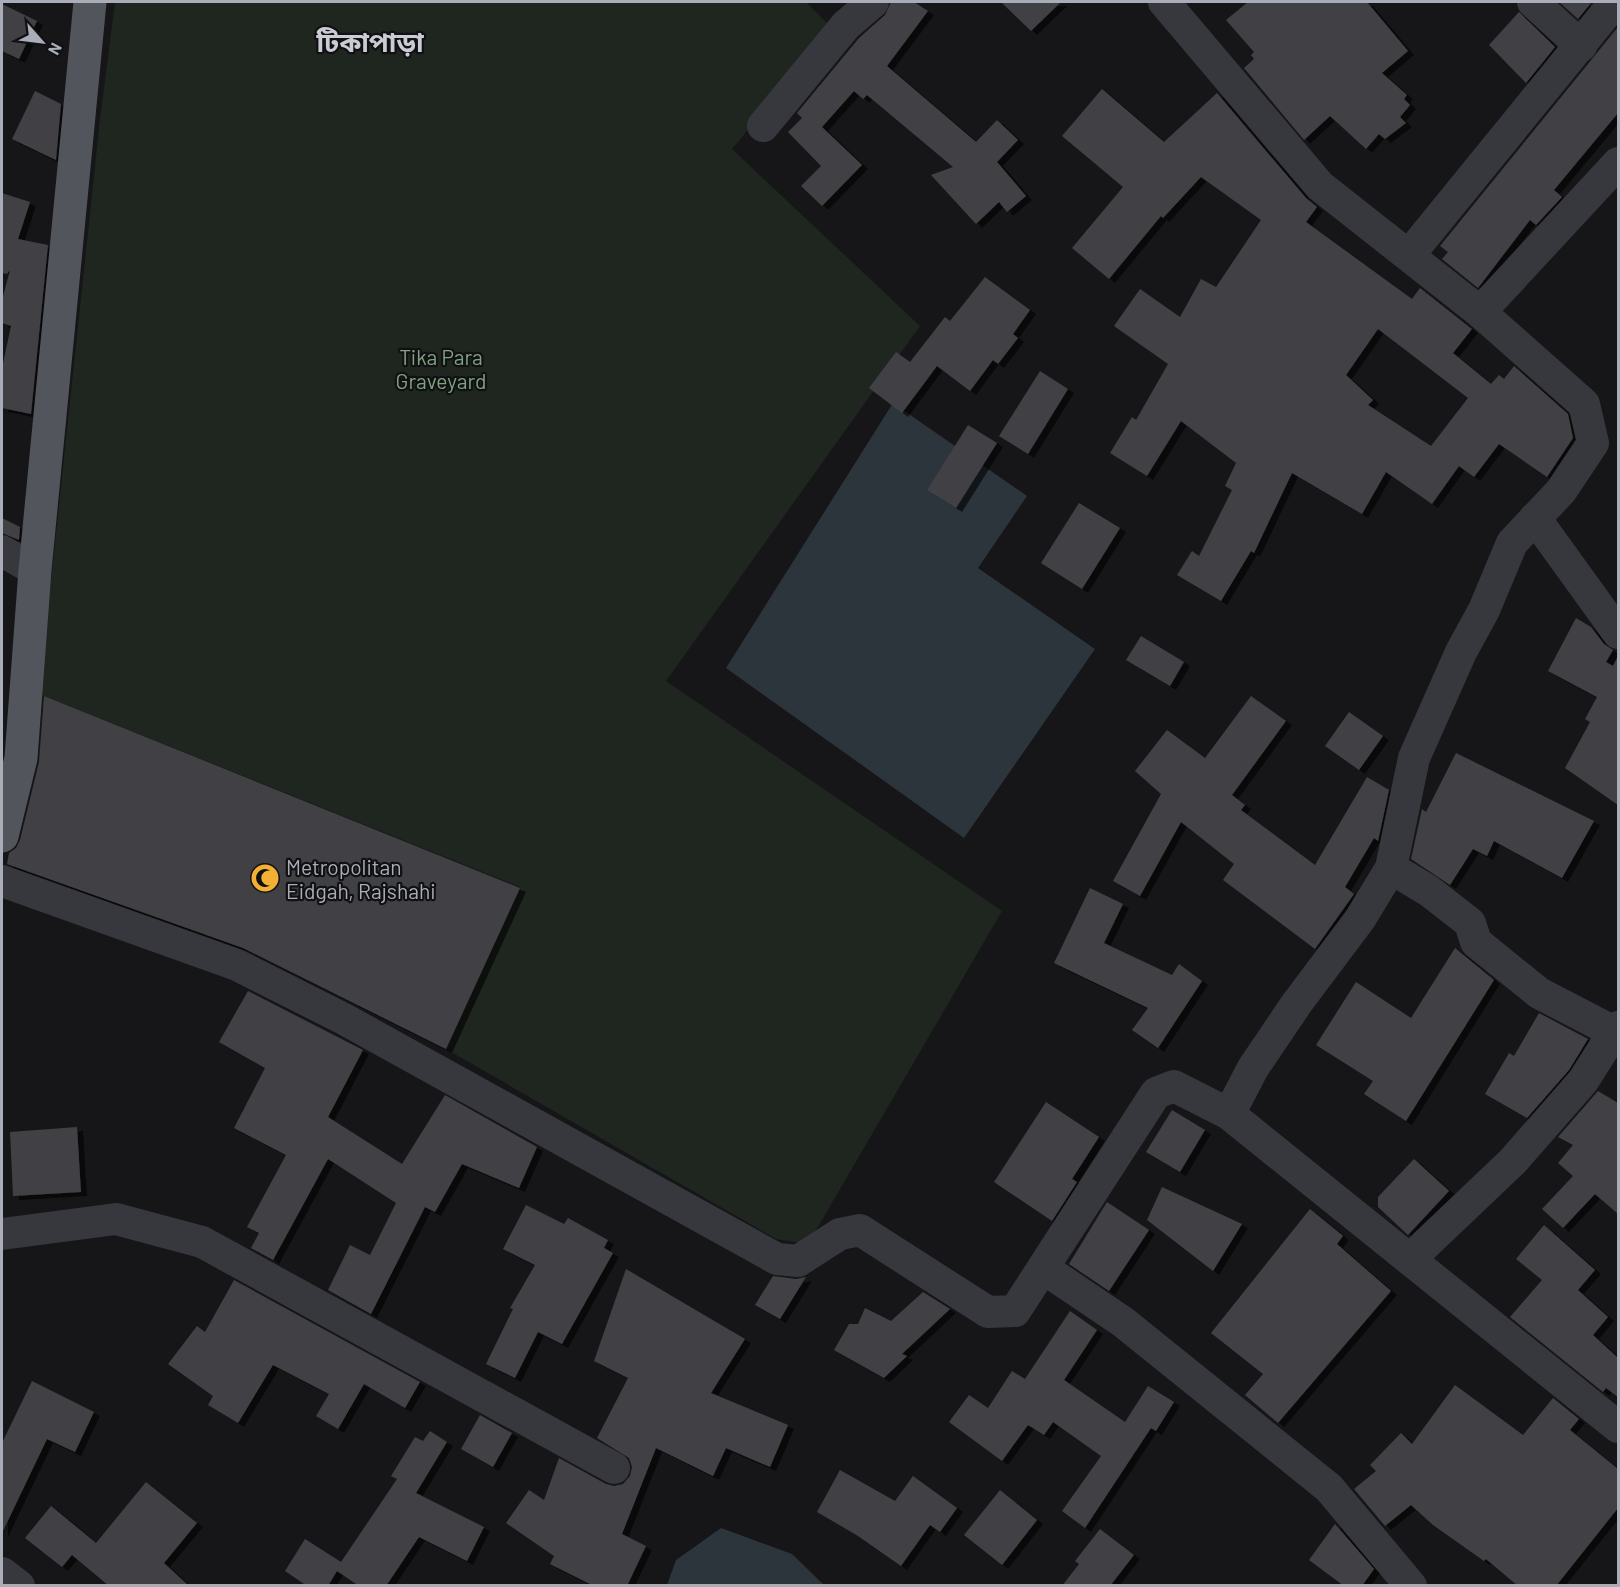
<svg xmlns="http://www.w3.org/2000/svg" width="1620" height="1587" font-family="Barlow,'Noto Sans Bengali',sans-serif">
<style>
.green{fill:#1e261f}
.water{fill:#2c353c}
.building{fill:#404145;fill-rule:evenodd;filter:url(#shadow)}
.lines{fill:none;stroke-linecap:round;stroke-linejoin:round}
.minor{stroke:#37383d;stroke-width:32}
.major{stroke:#53555c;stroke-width:33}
.labels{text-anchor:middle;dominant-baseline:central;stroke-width:4.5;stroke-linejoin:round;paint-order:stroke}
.park-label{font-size:21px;fill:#7fa381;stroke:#111113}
.poi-label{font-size:21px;fill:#a8adb8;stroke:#111113;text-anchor:start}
.district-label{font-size:27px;font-weight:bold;fill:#c9ccd4;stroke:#111113}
</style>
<defs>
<filter id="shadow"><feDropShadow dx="6" dy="4" stdDeviation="0" flood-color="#0009"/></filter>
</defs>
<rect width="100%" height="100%" fill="#161618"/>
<polygon class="green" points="115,2 806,2 833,29 732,149 920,326 666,681 1002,911 808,1244 776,1239 446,1049 520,887 39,694 100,119"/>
<g class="water">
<polygon points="893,403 1027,496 978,568 1095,649 964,838 726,668"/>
<polygon points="721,1528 792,1554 824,1585 667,1585 676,1560"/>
</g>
<g class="building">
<polygon points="891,2 914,2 928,11 887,66 976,142 997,120 1018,140 997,162 1026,196 1007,212 999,202 976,224 931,175 953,167 867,95 863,99 854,91 822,127 862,165 822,206 801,186 821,166 788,132 802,118 797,113 859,38 885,15"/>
<polygon points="1001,2 1061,2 1031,31"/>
<polygon points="1248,2 1367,2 1408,51 1382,73 1407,95 1404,99 1410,105 1400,117 1406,123 1385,139 1379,134 1366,149 1330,116 1304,140 1244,68 1254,59 1251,55 1254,52 1226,20"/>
<polygon points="1559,2 1588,2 1591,3 1578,19"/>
<polygon points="2,4 37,21 19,59 2,51"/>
<polygon points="1519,12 1555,47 1526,83 1489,45"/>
<polygon points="1618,27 1618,113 1554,190 1562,197 1536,225 1530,220 1478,288 1442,259 1448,252 1440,246"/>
<path d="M1102,89l62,53 53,-49 89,105 11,9 -11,15 106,77 8,-11 48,38 4,3 -19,24 38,31 8,-9 5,4 10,-13 54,48 5,24 -26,39 -48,-33 -25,33 -15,-11 -27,38 -46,-32 -24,42 -70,-41 -38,80 -3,-2 -30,50 -44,-26 15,-24 7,5 33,-66 -7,-4 11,-23 -55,-42 -34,55 -37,-23 22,-36 4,3 32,-56 -54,-38 26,-37 40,28 21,-38 15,8 45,-67 -60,-43 -38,41 -2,-2 -52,63 -37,-31 51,-61 -61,-51zM1378,329l90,69 -37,48 -63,-41 5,-5 -27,-25z"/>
<polygon points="35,91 61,104 56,160 12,139"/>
<polygon points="2,193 30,202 18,239 48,245 31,414 2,408 2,368 11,326 2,323 2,300 10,270 7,274 2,273"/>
<polygon points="985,277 1030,310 1013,334 1018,338 998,364 993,360 970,391 937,366 902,413 869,388 896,352 910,362 945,317 950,321"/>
<polygon points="1040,371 1068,389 1028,454 999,436"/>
<polygon points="968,425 997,443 956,508 927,490"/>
<polygon points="1079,503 1120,528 1082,589 1041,563"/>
<polygon points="2,518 20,527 19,540 2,533"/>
<polygon points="1576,618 1591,627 1604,644 1613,650 1606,662 1613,666 1618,656 1618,805 1565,768 1590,722 1585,719 1597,697 1548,671"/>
<polygon points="1141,636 1184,662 1170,686 1126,660"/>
<polygon points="44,696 520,888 446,1049 243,948 7,864 9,853 16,848 20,840 39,762"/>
<polygon points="1251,696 1286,721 1232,795 1245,805 1241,810 1315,865 1367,777 1389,790 1378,841 1374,838 1345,887 1354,894 1315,949 1223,880 1234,864 1181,822 1140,896 1113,881 1161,794 1135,771 1167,730 1205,758"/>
<polygon points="1349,712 1383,736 1359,770 1325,746"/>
<polygon points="1456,753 1594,821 1562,878 1494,841 1487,856 1473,849 1450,885 1411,859 1422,809 1426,812"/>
<polygon points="1090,888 1123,904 1104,943 1172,975 1179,964 1202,981 1158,1048 1132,1030 1148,1008 1054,963"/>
<polygon points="1455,948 1494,980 1406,1121 1364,1094 1373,1081 1316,1045 1356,982 1411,1018"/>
<polygon points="248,991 363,1050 328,1117 402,1164 445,1095 537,1147 519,1188 462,1164 435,1212 425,1207 371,1314 328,1290 350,1245 370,1255 396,1203 328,1159 273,1260 286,1267 251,1248 259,1233 247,1227 286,1155 234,1128 265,1068 219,1042"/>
<polygon points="1539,1013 1588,1039 1569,1070 1527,1118 1485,1094 1509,1053 1514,1056"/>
<polygon points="1598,1091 1618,1103 1618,1214 1595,1194 1563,1228 1542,1209 1573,1176 1558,1163 1573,1145 1558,1137"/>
<polygon points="1046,1102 1099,1137 1072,1179 1077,1182 1052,1221 994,1182"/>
<polygon points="1172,1110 1205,1130 1180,1172 1146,1152"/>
<polygon points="77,1127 81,1192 13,1196 10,1132"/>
<polygon points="1414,1159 1449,1191 1408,1235 1378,1207 1378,1197"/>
<polygon points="1162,1187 1242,1224 1213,1271 1147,1220"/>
<polygon points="1107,1202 1149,1230 1109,1291 1069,1264"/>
<polygon points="526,1205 564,1224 568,1218 608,1240 604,1248 613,1253 562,1344 538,1332 515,1378 486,1364 513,1309 510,1308 535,1265 503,1249"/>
<polygon points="1310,1209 1343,1236 1337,1244 1391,1291 1278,1423 1245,1395 1263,1374 1211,1333"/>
<polygon points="1544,1225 1595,1270 1578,1290 1608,1317 1593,1335 1618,1358 1618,1397 1606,1388 1603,1392 1510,1317 1542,1280 1516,1259"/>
<polygon points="626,1269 745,1339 711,1393 788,1425 770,1467 726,1448 713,1476 656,1448 622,1534 646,1546 627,1586 594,1586 550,1564 554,1556 506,1523 529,1490 544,1500 559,1458 606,1484 614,1486 623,1484 630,1476 632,1467 629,1458 597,1438 628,1378 594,1361"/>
<polygon points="773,1276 796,1279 806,1277 780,1319 755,1305"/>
<polygon points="234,1280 420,1382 405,1408 364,1384 338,1429 316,1416 329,1394 273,1365 238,1423 208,1405 213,1396 168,1364 197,1326 205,1332"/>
<polygon points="923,1292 950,1309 902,1354 907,1356 884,1378 834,1350 849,1324 858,1324 865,1308 891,1321"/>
<polygon points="1070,1311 1097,1330 1064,1380 1125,1422 1148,1386 1174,1402 1156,1431 1151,1428 1085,1528 1062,1511 1101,1456 1053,1422 1044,1435 1028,1425 1002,1461 949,1422 969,1395 988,1408 1012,1371 1025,1379"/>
<polygon points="32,1381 94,1412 75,1452 47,1439 2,1533 2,1443"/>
<polygon points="1455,1385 1523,1435 1553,1398 1579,1419 1570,1430 1618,1469 1618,1508 1556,1586 1518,1586 1486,1559 1484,1561 1433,1525 1411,1505 1385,1526 1354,1489 1376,1471 1370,1465 1401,1433 1412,1444"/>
<polygon points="480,1415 512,1433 493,1467 461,1449"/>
<polygon points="430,1431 447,1442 416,1493 484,1527 467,1561 419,1537 386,1586 359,1586 337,1571 328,1586 307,1586 285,1571 305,1539 341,1562 397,1479 391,1476 415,1437 423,1441"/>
<polygon points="840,1470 895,1501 913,1476 957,1508 940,1532 930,1525 901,1566 858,1536 817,1512"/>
<polygon points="146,1482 197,1523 164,1563 189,1586 109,1586 72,1555 62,1567 25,1538 51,1506 96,1543"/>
<polygon points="1000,1490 1037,1520 1002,1565 964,1535"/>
<polygon points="1335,1524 1374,1569 1362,1586 1344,1586 1309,1560"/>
<polygon points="1100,1529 1134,1555 1110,1586 1062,1586 1079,1564 1075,1561"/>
</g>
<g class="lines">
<g class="minor">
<polyline points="1164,2 1320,186 1480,312 1584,404 1593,443 1561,491 1512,543 1484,610 1461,652 1414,758 1391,868 1360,919 1297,1003 1253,1068 1229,1114"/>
<polyline points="1533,2 1581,46"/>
<polyline points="763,126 846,25 873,2"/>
<polyline points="1409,255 1615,2"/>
<polyline points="1480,312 1618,163"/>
<polyline points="1535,518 1618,633"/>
<polyline points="2,551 35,570"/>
<polyline points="1391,868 1429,891 1470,923 1476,942 1539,993 1614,1032 1618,1027"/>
<polyline points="2,881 237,965 344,1019 777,1259 798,1261 840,1234 860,1230 988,1312 1015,1311 1156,1093 1174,1086 1229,1114 1618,1427"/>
<polyline points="2,1234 116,1219 202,1242 614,1468"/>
<polyline points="1410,1259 1513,1161 1583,1081 1614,1032"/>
<polyline points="1043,1268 1123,1322 1329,1488 1411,1586"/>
<polyline points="2,1573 19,1586"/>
</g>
<polyline class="major" points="2,836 21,758 35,570 90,2"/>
</g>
<defs>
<g id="mosque-disc" transform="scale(1.5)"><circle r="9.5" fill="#f2b134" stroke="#111113"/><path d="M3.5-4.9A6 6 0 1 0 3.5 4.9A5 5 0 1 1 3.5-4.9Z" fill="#111"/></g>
</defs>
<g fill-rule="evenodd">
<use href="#mosque-disc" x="265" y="878"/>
</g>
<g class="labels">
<g class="park-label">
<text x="441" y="356">Tika Para<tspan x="441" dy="24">Graveyard</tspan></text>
</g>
<g class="poi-label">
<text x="286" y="866">Metropolitan<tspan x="286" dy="24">Eidgah, Rajshahi</tspan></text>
</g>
<g class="district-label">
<text x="370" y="41">টিকাপাড়া</text>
</g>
</g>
<rect width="1620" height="1587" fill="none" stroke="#a8adb8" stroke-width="6"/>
<g transform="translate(42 42) rotate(118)" stroke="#111113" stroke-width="4.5" paint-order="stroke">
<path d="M0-4.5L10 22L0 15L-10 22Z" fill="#a8adb8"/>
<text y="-9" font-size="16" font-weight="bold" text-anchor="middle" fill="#a8adb8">N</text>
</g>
</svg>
